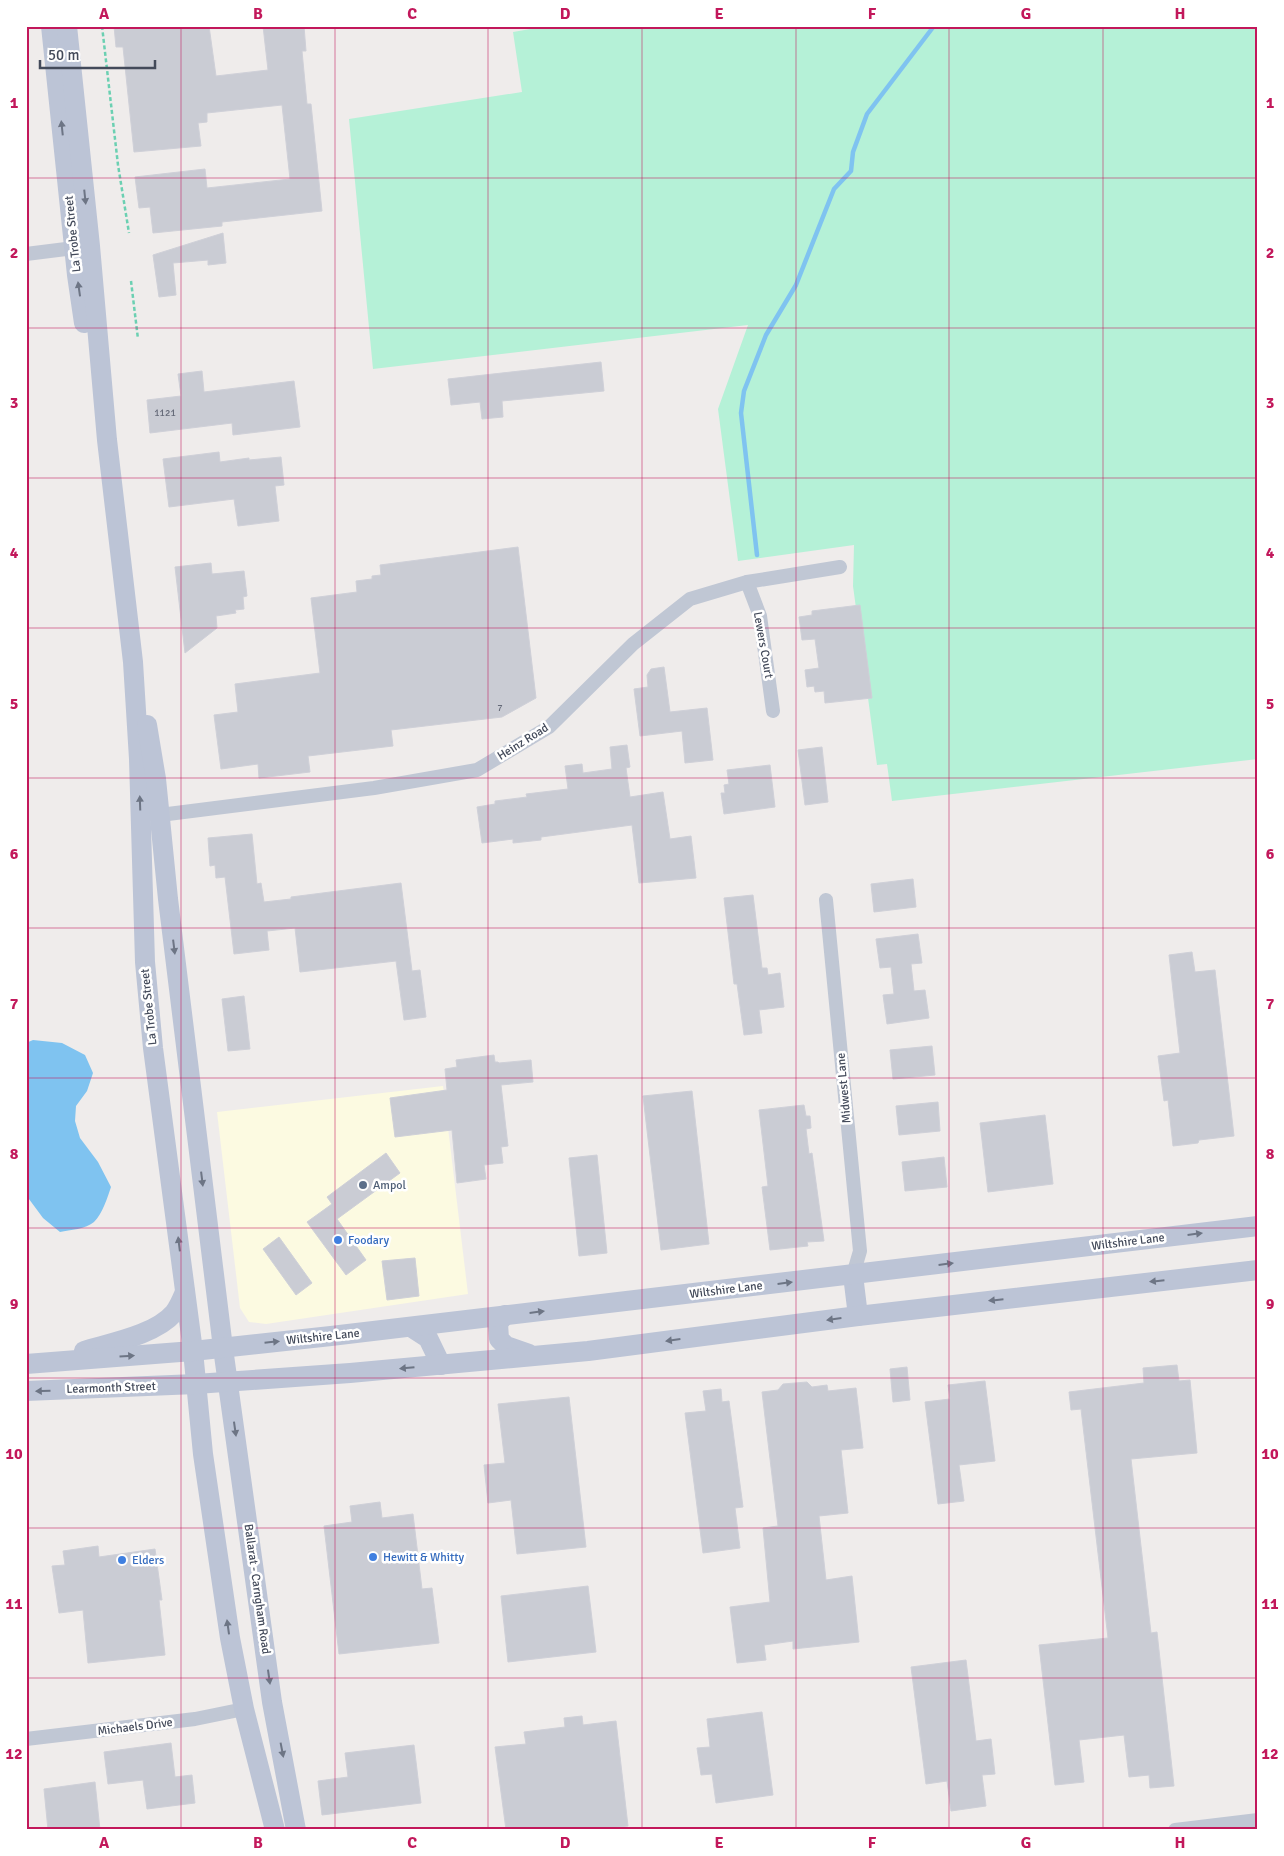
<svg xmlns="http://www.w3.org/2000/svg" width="1284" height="1856" font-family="Signika,sans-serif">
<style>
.commercial{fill:#fcfae1}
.green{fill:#b5f1d7}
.water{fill:#7fc3f0}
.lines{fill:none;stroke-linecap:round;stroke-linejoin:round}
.stream{stroke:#7fc3f0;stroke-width:4.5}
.building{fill:#caccd4;stroke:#cfd0d8}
.path{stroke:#6bd0b2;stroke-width:2.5;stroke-dasharray:4 2.5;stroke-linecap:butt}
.street{stroke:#c0c7d4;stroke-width:14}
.secondary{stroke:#bcc4d6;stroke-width:20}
.oneway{fill:#6d7585}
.grid{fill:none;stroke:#c2185b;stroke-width:1;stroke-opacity:0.55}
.service-dot{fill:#5c6f8a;stroke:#fff;stroke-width:2}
.shop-dot{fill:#3f7fe0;stroke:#fff;stroke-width:2}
.labels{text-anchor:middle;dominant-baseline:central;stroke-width:5;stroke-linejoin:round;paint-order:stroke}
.number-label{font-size:10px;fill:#656a78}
.street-label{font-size:12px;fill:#434a5a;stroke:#fff}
.service-label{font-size:12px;fill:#4e5e75;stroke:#fff;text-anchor:start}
.shop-label{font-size:12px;fill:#366cbe;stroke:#fff;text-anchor:start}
.neatline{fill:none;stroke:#c2185b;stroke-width:2}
.grid-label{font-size:16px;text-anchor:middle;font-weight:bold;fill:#c2185b}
</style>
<rect width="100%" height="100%" fill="#efeceb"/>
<polygon class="commercial" points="443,1086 468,1294 266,1324 249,1322 240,1308 217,1112"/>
<polygon class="green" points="548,26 1258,26 1258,759 892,801 887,764 877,765 853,586 854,545 738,561 718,409 748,325 373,369 349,119 522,92 513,32"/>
<path class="water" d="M33,1040l29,3 23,12 8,18 -6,18 -11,15 -1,15 5,17 18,24 13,25c-3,9 -9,28 -17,35 -8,7 -24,8 -34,10l-17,-14 -17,-23v-152z"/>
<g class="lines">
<polyline class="stream" points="757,555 741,413 744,391 766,335 796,285 834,189 851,171 853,152 867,114 934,26"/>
</g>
<g class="building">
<polygon points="114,26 209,26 216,76 268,70 263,26 304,26 306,51 302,51 307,104 311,104 322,211 222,222 222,226 153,233 150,207 139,208 135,177 205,169 207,188 290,179 282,105 207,113 207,122 198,123 201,146 134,152 123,47 116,47"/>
<polygon points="223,233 226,263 208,265 208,260 173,263 176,295 159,297 153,255"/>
<polygon points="601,362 604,391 502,401 503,417 482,419 480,402 451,405 448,379"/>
<polygon points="202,371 204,392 294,381 300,427 233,435 232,423 150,433 147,400 181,396 178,374"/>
<polygon points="219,452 220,462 249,458 249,460 281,457 284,485 275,486 279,521 238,526 234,499 169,507 163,459"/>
<polygon points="518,547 536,698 502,717 391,730 393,746 308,756 310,772 259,778 258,764 221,769 214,715 238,712 235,684 320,673 311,598 357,592 356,581 372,579 372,576 381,575 380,565"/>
<polygon points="211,563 212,574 244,571 247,596 243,597 244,609 235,610 236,613 216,616 217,628 185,653 175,567"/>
<polygon points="860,605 872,698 825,703 824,691 815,692 814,686 807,687 805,670 819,668 815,639 802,640 799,617 812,615 812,611"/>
<polygon points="664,667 670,712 707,708 713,760 685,763 682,731 640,736 634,689 648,687 647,675 651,669"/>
<polygon points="627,745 630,767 626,768 630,797 663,792 670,839 691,836 696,878 639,883 632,825 541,837 541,840 513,843 513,839 482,843 477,807 495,804 495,801 527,797 526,794 568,789 565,766 582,764 583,773 612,769 610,747"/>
<polygon points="822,747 828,802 805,805 798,750"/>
<polygon points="770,765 775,807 724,814 721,793 725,793 724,785 729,784 727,770"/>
<polygon points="252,834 257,884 261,883 264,902 291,899 291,897 401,883 412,971 420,970 426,1017 404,1020 396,961 300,972 295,928 267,931 269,950 234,954 225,877 216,878 215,865 210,866 208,838"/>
<polygon points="913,879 916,907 874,912 871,884"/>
<polygon points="753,895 762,968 767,968 768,975 780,973 784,1007 759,1010 762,1033 744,1035 737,984 734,984 724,898"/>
<polygon points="918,934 922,963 911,964 914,991 925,990 929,1018 887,1024 883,995 894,994 891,967 880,968 876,939"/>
<polygon points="1192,952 1195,972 1215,970 1234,1136 1199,1140 1198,1143 1173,1146 1168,1100 1164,1101 1158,1056 1180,1053 1169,955"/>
<polygon points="244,996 250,1049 228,1051 222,999"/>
<polygon points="932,1046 935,1075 893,1079 890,1050"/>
<polygon points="494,1055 495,1062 498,1062 499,1063 531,1060 533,1082 501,1085 508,1146 501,1147 503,1163 484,1165 486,1179 457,1183 452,1130 395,1137 390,1098 447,1090 445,1069 457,1067 456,1060"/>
<polygon points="692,1091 709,1244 661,1250 643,1096"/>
<polygon points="938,1102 940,1131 899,1135 896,1106"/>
<polygon points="804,1105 806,1116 810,1116 811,1128 806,1129 809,1154 812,1153 824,1241 807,1242 808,1246 770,1250 762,1187 768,1186 759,1110"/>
<polygon points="1045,1115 1053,1184 988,1192 980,1123"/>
<polygon points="386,1153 400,1173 337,1219 366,1260 346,1275 307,1222 332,1204 327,1197"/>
<polygon points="597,1155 607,1253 579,1256 569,1158"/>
<polygon points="944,1157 947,1187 905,1191 902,1162"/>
<polygon points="279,1237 312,1283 296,1295 263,1249"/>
<polygon points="415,1258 419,1296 387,1300 382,1261"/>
<polygon points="1177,1365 1179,1381 1190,1380 1197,1453 1131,1459 1151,1633 1157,1632 1174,1786 1150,1788 1149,1775 1129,1777 1124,1735 1079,1740 1084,1782 1055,1785 1039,1645 1108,1638 1081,1409 1071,1410 1069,1392 1144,1383 1143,1368"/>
<polygon points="907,1367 910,1400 893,1402 890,1369"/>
<polygon points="985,1381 995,1461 959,1465 964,1501 938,1504 925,1402 950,1399 948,1385"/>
<polygon points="807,1382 812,1387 827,1385 828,1391 856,1388 863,1448 841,1450 848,1513 819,1516 826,1580 852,1576 859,1642 793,1649 793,1641 764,1645 766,1660 737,1663 730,1607 770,1602 763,1528 778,1526 762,1392 778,1390 783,1384"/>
<polygon points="721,1389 722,1402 729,1401 743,1507 735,1508 740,1548 703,1553 685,1413 706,1411 703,1391"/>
<polygon points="569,1397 586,1547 517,1554 511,1500 488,1503 484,1465 505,1463 498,1404"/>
<polygon points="380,1502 382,1518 413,1514 422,1589 432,1588 439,1643 339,1654 324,1526 352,1522 350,1506"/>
<polygon points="98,1546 99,1557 155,1549 162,1600 159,1600 165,1655 88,1663 83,1610 59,1613 52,1566 65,1565 63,1551"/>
<polygon points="588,1586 596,1652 508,1662 501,1596"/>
<polygon points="966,1660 976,1741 991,1739 995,1774 982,1775 986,1806 951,1811 947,1781 926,1784 911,1667"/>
<polygon points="762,1712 773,1795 716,1803 712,1774 701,1775 697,1748 710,1747 707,1719"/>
<polygon points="582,1716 583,1725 616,1721 628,1826 594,1830 506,1830 495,1747 526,1744 524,1732 565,1727 564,1718"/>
<polygon points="171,1743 175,1777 192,1775 195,1803 147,1809 143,1780 108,1784 104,1752"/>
<polygon points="414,1745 421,1803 322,1815 318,1781 348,1777 345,1753"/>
<polygon points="95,1782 100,1830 48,1830 44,1789"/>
</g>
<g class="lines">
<g class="path">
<polyline points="102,26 118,165 129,233"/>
<polyline points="131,281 138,339"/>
</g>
<g class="street">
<polyline points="26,254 74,248"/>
<polyline points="747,582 760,616 773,711"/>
<polyline points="160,815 374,788 477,770 549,727 633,644 690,599 747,582 840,567"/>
<polyline points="826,900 860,1251 853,1275"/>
<polyline points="26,1739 195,1719 244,1709"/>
<polyline points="1175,1830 1258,1820"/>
</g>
<g class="secondary">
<polyline points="51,26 77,275 84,323"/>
<polyline points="67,26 90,246 107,440 133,662 139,759 145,962 153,1048 193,1351 203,1454 230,1638 244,1709 275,1830"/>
<polyline points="147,725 156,779 168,899 223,1348 272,1702 296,1830"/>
<polyline points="853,1275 858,1316"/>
<polyline points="505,1315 498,1323 499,1339 506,1346 529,1354"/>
<polyline points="411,1327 428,1338 441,1365"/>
<path d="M84,1351c26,-8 71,-16 90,-38 5,-6 8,-14 11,-21"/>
<polyline points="26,1364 193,1351 331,1336 1258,1226"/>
<polyline points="26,1391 196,1384 350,1373 588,1351 858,1316 1258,1270"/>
</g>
</g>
<defs><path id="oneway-solid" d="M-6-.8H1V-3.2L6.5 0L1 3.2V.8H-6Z" transform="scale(1.25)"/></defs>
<g class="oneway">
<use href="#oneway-solid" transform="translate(62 128) rotate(-96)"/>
<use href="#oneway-solid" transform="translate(85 197) rotate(84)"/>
<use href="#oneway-solid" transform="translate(79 289) rotate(-98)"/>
<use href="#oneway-solid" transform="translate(140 803) rotate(-92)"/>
<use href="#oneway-solid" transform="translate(174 947) rotate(83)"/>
<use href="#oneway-solid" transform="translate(202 1179) rotate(83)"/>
<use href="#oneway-solid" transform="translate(1195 1234) rotate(-7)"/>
<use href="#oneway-solid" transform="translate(179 1244) rotate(-97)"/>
<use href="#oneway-solid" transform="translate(946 1264) rotate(-7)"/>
<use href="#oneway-solid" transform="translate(1157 1281) rotate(174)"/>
<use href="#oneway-solid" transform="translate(785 1283) rotate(-7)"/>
<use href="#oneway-solid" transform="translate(996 1300) rotate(174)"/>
<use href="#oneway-solid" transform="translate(537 1312) rotate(-7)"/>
<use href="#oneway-solid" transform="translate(834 1319) rotate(172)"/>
<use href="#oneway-solid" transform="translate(673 1340) rotate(172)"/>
<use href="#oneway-solid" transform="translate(272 1342) rotate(-6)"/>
<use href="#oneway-solid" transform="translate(127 1356) rotate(-4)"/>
<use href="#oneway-solid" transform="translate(407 1368) rotate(175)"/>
<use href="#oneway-solid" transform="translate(43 1391) rotate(178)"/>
<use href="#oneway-solid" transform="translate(235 1429) rotate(82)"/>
<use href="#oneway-solid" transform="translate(228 1627) rotate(-98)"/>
<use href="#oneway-solid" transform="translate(269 1677) rotate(82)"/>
<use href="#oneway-solid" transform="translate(282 1750) rotate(79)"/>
</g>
<path class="grid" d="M181,26v1804M335,26v1804M488,26v1804M642,26v1804M796,26v1804M949,26v1804M1103,26v1804M26,178h1232M26,328h1232M26,478h1232M26,628h1232M26,778h1232M26,928h1232M26,1078h1232M26,1228h1232M26,1378h1232M26,1528h1232M26,1678h1232"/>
<circle class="service-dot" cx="363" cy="1185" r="5"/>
<g class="shop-dot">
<circle cx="338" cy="1240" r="5"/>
<circle cx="373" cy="1557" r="5"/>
<circle cx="122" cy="1560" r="5"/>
</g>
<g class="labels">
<g class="number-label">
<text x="165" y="413">1121</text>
<text x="500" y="708">7</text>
</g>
<g class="street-label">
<text transform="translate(73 234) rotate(-96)">La Trobe Street</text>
<text transform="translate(763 645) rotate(80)">Lewers Court</text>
<text transform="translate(523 742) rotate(-32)">Heinz Road</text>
<text transform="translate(149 1007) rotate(-96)">La Trobe Street</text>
<text transform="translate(844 1088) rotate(-95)">Midwest Lane</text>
<text transform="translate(1128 1242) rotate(-7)">Wiltshire Lane</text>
<text transform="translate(726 1290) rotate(-7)">Wiltshire Lane</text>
<text transform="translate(323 1337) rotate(-6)">Wiltshire Lane</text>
<text transform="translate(111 1388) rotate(-2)">Learmonth Street</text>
<text transform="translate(257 1589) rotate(82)">Ballarat - Carngham Road</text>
<text transform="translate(135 1727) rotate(-7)">Michaels Drive</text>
</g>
<g class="service-label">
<text x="373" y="1185">Ampol</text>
</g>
<g class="shop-label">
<text x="348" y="1240">Foodary</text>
<text x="383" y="1557">Hewitt &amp; Whitty</text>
<text x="132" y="1560">Elders</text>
</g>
</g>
<rect width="1284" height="1856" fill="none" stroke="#ffffff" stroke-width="55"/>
<path d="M40 60v8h115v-8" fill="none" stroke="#434a5a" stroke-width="2.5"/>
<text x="48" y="60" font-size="15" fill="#434a5a" stroke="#ffffff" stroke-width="4" paint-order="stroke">50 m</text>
<rect x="28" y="28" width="1228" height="1800" class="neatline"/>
<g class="grid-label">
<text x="104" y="19">A</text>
<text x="258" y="19">B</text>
<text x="412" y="19">C</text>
<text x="565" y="19">D</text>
<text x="719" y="19">E</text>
<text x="872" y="19">F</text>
<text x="1026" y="19">G</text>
<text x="1180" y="19">H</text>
<text x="14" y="108">1</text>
<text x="1270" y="108">1</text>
<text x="14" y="258">2</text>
<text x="1270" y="258">2</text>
<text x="14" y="408">3</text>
<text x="1270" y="408">3</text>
<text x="14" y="558">4</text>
<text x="1270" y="558">4</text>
<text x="14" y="709">5</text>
<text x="1270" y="709">5</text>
<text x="14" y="859">6</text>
<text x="1270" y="859">6</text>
<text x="14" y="1009">7</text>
<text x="1270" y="1009">7</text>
<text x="14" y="1159">8</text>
<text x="1270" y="1159">8</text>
<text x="14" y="1309">9</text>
<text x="1270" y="1309">9</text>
<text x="14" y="1459">10</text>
<text x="1270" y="1459">10</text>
<text x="14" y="1609">11</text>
<text x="1270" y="1609">11</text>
<text x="14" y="1759">12</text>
<text x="1270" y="1759">12</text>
<text x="104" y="1848">A</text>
<text x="258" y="1848">B</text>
<text x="412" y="1848">C</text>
<text x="565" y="1848">D</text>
<text x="719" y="1848">E</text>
<text x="872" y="1848">F</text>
<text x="1026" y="1848">G</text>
<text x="1180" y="1848">H</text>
</g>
</svg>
